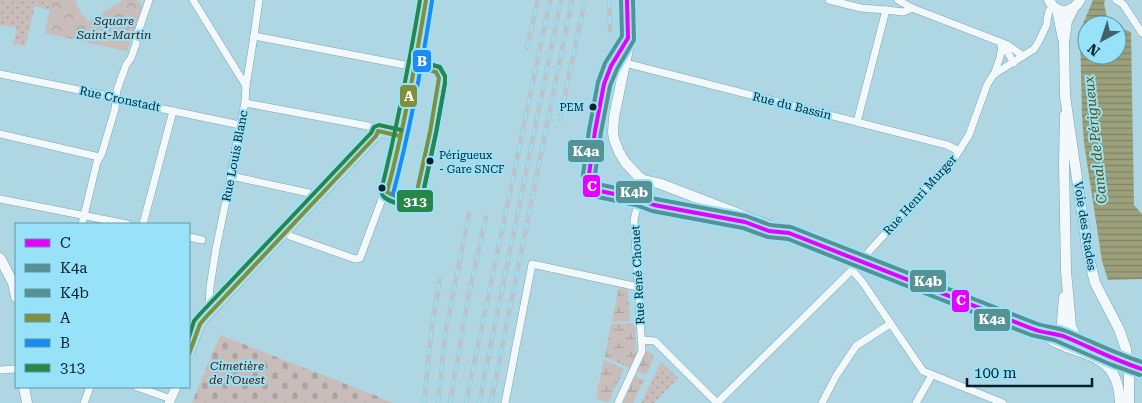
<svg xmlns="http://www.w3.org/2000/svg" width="1142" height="403" font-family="'Roboto Serif',serif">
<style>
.grass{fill:url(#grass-dots)}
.wetland{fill:url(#wetland-marsh)}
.cemetery{fill:url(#cemetery-stones)}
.park{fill:url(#park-crowns)}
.water{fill:url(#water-rules)}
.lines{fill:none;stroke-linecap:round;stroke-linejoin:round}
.minor-casing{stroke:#7ea4af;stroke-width:8}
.tertiary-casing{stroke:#7ea4af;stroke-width:10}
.secondary-casing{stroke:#7ea4af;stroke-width:11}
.primary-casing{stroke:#7ea4af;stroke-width:11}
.minor{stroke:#f3f9fb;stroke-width:7}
.tertiary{stroke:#f3f9fb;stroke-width:9}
.secondary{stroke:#f3f9fb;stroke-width:10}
.primary{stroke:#f3f9fb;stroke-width:10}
.rail-casing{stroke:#b8c4c9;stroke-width:4.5}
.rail{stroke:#98e2f9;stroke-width:2.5;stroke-dasharray:8;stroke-linecap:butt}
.secondary-bridge-casing{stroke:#7ea4af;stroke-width:11;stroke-linecap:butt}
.secondary-bridge{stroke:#f3f9fb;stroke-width:10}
.bus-1-casing{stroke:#98e2f9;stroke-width:8}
.bus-2-casing{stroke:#98e2f9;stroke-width:8}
.bus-3-casing{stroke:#98e2f9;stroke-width:8}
.bus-4-casing{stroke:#98e2f9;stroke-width:8}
.bus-5-casing{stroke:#98e2f9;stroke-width:8}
.bus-6-casing{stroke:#98e2f9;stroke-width:8}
.bus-1{stroke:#e700ff;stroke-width:4}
.bus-2{stroke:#569194;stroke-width:4}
.bus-3{stroke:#569194;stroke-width:4}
.bus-4{stroke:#838f38;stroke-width:4}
.bus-5{stroke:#1d8bf4;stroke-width:4}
.bus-6{stroke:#278648;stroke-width:4}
.bus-dot{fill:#03232c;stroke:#98e2f9;stroke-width:2}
.labels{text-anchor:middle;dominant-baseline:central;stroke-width:4;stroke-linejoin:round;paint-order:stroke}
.bus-label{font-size:11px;fill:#03232c;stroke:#98e2f9;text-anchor:end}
.park-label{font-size:12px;font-style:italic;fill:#4d1602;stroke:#98e2f9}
.street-label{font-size:12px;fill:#03232c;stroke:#98e2f9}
.water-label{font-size:14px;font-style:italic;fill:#5b4f00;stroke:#98e2f9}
.line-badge{stroke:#98e2f9;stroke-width:2}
.badge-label{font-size:14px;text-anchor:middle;font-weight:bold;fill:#fff}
</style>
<defs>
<pattern id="grass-dots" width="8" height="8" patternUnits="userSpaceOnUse" patternTransform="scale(1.25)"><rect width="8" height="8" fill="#c8bdba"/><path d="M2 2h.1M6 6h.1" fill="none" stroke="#aaa2a0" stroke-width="1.8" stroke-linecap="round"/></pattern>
<pattern id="wetland-marsh" width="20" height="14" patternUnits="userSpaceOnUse" patternTransform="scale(1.25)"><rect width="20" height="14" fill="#c8bdba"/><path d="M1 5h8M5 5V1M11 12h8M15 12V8" fill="none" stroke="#aaa2a0"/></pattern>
<pattern id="cemetery-stones" width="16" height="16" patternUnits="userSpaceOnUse" patternTransform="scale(1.25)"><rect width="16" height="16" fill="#c8bdba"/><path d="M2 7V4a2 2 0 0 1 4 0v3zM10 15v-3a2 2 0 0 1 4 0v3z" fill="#aaa2a0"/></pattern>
<pattern id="park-crowns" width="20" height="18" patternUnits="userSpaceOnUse" patternTransform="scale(1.25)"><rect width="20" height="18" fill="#c8bdba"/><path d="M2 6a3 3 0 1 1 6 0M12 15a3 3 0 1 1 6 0" fill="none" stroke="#aaa2a0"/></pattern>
<pattern id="water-rules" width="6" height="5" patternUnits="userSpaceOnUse" patternTransform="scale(1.25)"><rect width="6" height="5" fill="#9ca17b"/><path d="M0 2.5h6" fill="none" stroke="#7d8365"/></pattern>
</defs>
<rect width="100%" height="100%" fill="#aed6e3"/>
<g class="grass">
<polygon points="0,0 56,0 127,51 45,33 50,10 35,6 25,46 16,44 15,46 13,45 17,28 0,25"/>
<polygon points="661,362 678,378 654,403 641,403"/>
</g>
<g class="wetland">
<polygon points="619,288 628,290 630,319 629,321 612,322"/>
<polygon points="635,323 636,354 630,368 605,357 611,324"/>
<polygon points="647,350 654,357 646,375 637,371"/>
<polygon points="604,360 624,369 608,403 596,398"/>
<polygon points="635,376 644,380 633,403 623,403"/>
</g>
<polygon class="cemetery" points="220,335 374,395 393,403 192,403"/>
<polygon class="park" points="52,0 75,0 77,3 76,5 82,14 82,15 84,15 88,22 123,0 138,0 142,7 127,51 45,33"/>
<polygon class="water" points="1093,0 1105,0 1104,3 1108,23 1113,25 1087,25 1087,55 1117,55 1117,27 1131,32 1134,205 1142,214 1142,279 1108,280 1102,261 1084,143 1082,116 1080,31"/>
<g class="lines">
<g class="minor-casing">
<g id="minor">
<polyline points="193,0 246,86"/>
<polyline points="829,0 861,8 886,10 903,12 912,8"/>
<polyline points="898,0 912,8 1008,45 1023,56"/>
<polyline points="1116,0 1123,4 1142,33"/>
<polyline points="254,36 415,67"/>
<polyline points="1001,46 1008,53 1014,63"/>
<polyline points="625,63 947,145 959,151"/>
<polyline points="0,74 113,97 123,101 173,111 240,125"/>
<polyline points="994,75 1000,57 1002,46"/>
<polyline points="245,103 368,126 378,131"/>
<polyline points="857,122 886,10"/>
<polyline points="0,134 95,156 99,158"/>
<polyline points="231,176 309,193 317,199"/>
<polyline points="0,199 127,224"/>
<polyline points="82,224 97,162 102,153 115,109 117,90 126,65 131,58 136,44 136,38 149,0"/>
<polyline points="143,224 173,111"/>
<path d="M286,232l4,4 65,23 5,-1 22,-59c12,-17 15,-43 18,-63"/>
<polyline points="189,237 202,240"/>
<polyline points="852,270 863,283 923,371 1003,403"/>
<polyline points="211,311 209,306 210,287 216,249 231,176 238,134 245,103 246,86 254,36 259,0"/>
<polyline points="641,340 655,341 717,403"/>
<polyline points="0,370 16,369"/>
<polyline points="137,387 171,399"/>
<polyline points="84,403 90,387"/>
<polyline points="505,403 532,264 638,287"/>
<polyline points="618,403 642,351 634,220 641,190 644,180"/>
<polyline points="717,403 852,270 955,157 969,135 987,85 993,75 1034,49 1039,41 1047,24 1047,20 1049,11 1053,7"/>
<polyline points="822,403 836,376 856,346 890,324"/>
<polyline points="916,403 932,375"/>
</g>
</g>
<g class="tertiary-casing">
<g id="tertiary">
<polyline points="189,354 200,324 205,318 376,136 378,131 400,136 415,67 426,0"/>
<polyline points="169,403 176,387"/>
</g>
</g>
<g class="secondary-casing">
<g id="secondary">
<polyline points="1065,115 1064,163 1066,271 1071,326 1075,335 1081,343"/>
<polyline points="0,258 13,283 16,297"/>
<polyline points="1064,297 1061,335 1070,348"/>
<path d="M1041,332c24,-1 50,17 72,26"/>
<polyline points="24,387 27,403"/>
</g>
</g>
<g class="primary-casing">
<g id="primary">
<path d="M627,0l1,49 -14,68 -1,15 1,7 5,13 6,10 14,15 5,3 17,4 185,71 195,77c32,29 77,12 79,71"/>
<path d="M1049,0c7,15 23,14 31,0"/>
<polyline points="1057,9 1063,39"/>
<polyline points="1073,9 1067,21 1064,42 1065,96 1088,254 1095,283 1119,329 1126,349 1129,376 1129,403"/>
</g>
</g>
<use href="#minor" class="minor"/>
<use href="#tertiary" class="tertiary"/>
<use href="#secondary" class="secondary"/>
<use href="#primary" class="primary"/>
<g class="rail-casing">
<g id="rail">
<polyline points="609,0 610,31"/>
<polyline points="527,48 538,0"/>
<polyline points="560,119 585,0"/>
<polyline points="424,403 432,325 440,280"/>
<polyline points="438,403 445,335 469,214"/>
<polyline points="450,403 468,299 486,217"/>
<polyline points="466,403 550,0"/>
<polyline points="479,403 561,0"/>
<polyline points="491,403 572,0"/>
</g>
</g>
<use href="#rail" class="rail"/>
<g class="secondary-bridge-casing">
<polyline id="secondary-bridge" points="1113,358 1142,369"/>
</g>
<use href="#secondary-bridge" class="secondary-bridge"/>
<g class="bus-1-casing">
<path id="bus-1" d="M627,0l1,38 -17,28 -7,18 -9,47 -6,44 1,9 2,3 8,4 38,8 16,6 91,17 24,9 20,2 244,96c10,4 20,4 30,7 27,11 51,24 79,33"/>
</g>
<g class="bus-2-casing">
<polyline id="bus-2" points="621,0 622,36 605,63 598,82 589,130 583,175 584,185 587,190 598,197 636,205 652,211 743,228 768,237 788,239 1031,335 1054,340 1112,365 1140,375"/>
</g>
<g class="bus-3-casing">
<path id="bus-3" d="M633,0l1,40 -17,29 -7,17 -9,46 -6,43 1,7 6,3 38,8 16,6 90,17 24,9 21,2 244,96c10,4 21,4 31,8 25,10 50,23 76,31"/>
</g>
<g class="bus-4-casing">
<g id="bus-4">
<path d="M387,192c17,-63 28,-127 39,-192"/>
<path d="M387,192c10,6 21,8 30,-1l13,-59 9,-54 -3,-6 -21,-5"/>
<polyline points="189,354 200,324 205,318 376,136 378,131 400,136"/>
</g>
</g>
<g class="bus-5-casing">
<g id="bus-5">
<path d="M393,194c17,-64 29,-128 39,-193"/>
<path d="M384,197c13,8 30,10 39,-5l13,-59 9,-50v-7l-6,-9 -23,-6"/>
</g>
</g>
<g class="bus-6-casing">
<g id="bus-6">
<path d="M420,0c-11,64 -23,128 -39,191 2,12 22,15 32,11 4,-2 7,-5 10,-8l13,-61 9,-50v-7l-5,-9 -18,-5"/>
<polyline points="189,337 194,321 200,314 371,133 374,127 379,125 401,130"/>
</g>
</g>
<use href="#bus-1" class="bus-1"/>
<use href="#bus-2" class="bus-2"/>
<use href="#bus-3" class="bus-3"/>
<use href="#bus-4" class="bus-4"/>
<use href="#bus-5" class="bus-5"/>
<use href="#bus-6" class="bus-6"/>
</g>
<g class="bus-dot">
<circle cx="593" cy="107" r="4.5"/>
<circle cx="430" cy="161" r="4.5"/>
<circle cx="382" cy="188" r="4.5"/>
</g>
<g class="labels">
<g class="bus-label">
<text x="584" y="107">PEM</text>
<text x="439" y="155" text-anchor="start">Périgueux<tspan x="439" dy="14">- Gare SNCF</tspan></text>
</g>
<g class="park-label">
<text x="114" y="21">Square<tspan x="114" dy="14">Saint-Martin</tspan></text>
<text x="237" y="366">Cimetière<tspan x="237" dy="14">de l'Ouest</tspan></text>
</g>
<g class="street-label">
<text transform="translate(120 99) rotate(12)">Rue Cronstadt</text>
<text transform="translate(792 106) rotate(14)">Rue du Bassin</text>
<text transform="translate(235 156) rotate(-79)">Rue Louis Blanc</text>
<text transform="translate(920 195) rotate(-48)">Rue Henri Murger</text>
<text transform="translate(1085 226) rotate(81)">Voie des Stades</text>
<text transform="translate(638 275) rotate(-93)">Rue René Chouet</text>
</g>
<g class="water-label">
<text transform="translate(1095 140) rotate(-96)">Canal de Périgueux</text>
</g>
</g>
<g class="line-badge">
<rect x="412" y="49" width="20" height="24" rx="5" fill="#1d8bf4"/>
<rect x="399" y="84" width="19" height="24" rx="5" fill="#838f38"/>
<rect x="567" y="139" width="38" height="24" rx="5" fill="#569194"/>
<rect x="582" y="174" width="19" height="24" rx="5" fill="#e700ff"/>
<rect x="615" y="180" width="38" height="24" rx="5" fill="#569194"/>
<rect x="396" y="189" width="38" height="24" rx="5" fill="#278648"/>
<rect x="909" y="269" width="38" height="24" rx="5" fill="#569194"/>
<rect x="951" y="289" width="19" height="24" rx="5" fill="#e700ff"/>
<rect x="973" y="308" width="38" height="24" rx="5" fill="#569194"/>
</g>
<g class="badge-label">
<text x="422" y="66">B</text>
<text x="409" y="101">A</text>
<text x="586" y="156">K4a</text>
<text x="592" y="191">C</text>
<text x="634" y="197">K4b</text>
<text x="415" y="206">313</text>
<text x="928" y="286">K4b</text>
<text x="961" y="305">C</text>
<text x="992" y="324">K4a</text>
</g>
<rect x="15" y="223" width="175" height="165" fill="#98e2f9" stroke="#5c96a7"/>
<rect x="25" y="239" width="25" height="8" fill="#e700ff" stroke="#5c96a7"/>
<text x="60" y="248" font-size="15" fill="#03232c">C</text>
<rect x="25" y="264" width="25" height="8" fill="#569194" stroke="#5c96a7"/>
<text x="60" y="273" font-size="15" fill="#03232c">K4a</text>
<rect x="25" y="289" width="25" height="8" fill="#569194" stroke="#5c96a7"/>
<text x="60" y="298" font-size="15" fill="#03232c">K4b</text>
<rect x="25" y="314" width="25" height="8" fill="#838f38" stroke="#5c96a7"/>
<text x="60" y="323" font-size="15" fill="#03232c">A</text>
<rect x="25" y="339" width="25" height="8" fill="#1d8bf4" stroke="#5c96a7"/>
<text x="60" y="348" font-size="15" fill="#03232c">B</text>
<rect x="25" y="364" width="25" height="8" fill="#278648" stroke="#5c96a7"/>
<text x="60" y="373" font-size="15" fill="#03232c">313</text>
<g transform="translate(1102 40) rotate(220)"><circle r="24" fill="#98e2f9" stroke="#5c96a7"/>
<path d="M0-4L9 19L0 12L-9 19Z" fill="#3f626c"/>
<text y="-8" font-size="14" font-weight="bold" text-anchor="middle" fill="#03232c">N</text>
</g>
<path d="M967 378v8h125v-8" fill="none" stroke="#03232c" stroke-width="2.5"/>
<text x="974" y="378" font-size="15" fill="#03232c" stroke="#98e2f9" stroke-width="4" paint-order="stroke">100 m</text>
</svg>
